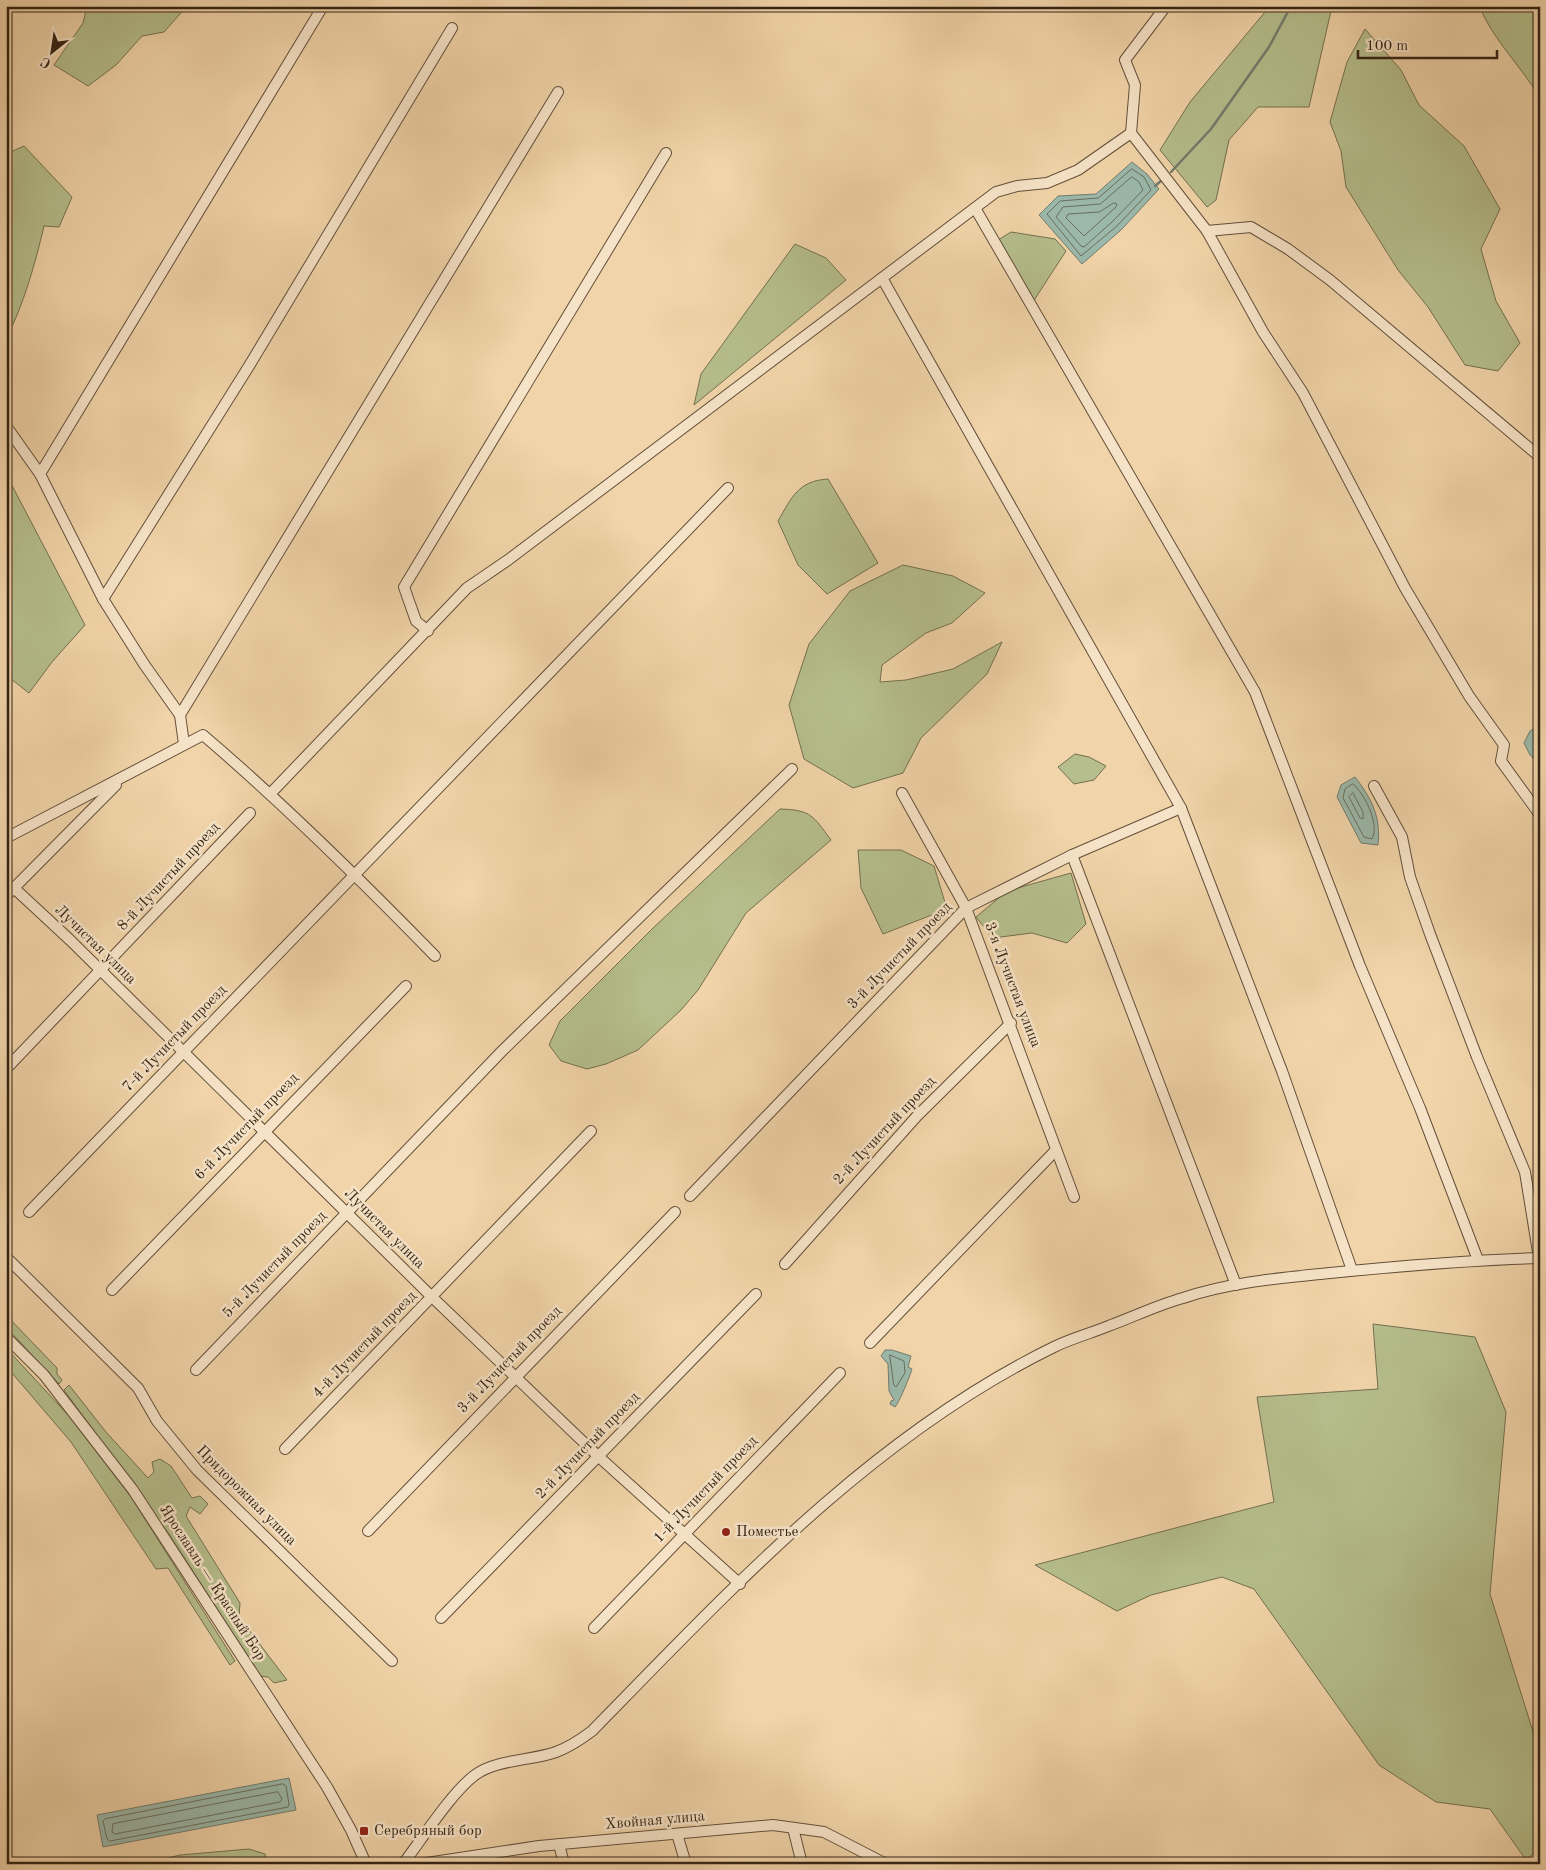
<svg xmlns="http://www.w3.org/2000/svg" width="1546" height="1870" font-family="'Old Standard TT',serif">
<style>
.green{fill:#b5be8c;stroke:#747050}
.water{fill:#9bb8aa;stroke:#727c6e}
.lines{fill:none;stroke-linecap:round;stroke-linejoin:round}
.shore{stroke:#686e5f;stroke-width:1}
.stream{stroke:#727c6e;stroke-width:2.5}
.minor-casing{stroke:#634f39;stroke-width:12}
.minor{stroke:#f6e3c7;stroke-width:10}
.poi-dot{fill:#8f2418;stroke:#f6e3c7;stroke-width:2}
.labels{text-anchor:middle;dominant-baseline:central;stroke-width:5;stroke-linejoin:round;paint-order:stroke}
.street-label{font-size:15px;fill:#342314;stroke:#f6e3c7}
.poi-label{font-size:15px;fill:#342314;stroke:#f6e3c7;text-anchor:start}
</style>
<rect width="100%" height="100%" fill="#f1d4a9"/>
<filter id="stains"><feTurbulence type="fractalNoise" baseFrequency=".004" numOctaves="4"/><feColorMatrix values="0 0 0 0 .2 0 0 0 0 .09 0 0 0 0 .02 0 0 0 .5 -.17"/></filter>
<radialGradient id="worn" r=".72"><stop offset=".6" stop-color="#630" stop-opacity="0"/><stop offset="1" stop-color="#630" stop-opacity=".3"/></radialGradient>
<g class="green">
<polygon points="87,6 187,6 164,32 142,36 116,65 88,86 54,65 83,23"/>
<polygon points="1270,6 1327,6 1331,11 1309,107 1258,107 1229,140 1216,200 1207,207 1160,150 1190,102"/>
<path d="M1479,6h61v92c-19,-32 -46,-57 -61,-92z"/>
<polygon points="1365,29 1401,70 1419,105 1464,146 1500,209 1481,249 1496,301 1520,343 1498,371 1465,365 1428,307 1398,270 1346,187 1341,151 1330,122 1347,62"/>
<path d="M24,146l48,51 -13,30 -15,-1c-9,38 -20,78 -38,113v-185z"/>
<polygon points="1011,232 1055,239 1066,251 1031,305 998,240"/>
<polygon points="795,244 826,258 846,280 694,405 701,374"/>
<polygon points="6,474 85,625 52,662 29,693 6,675"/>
<path d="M828,479l50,84 -51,31 -29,-29 -20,-44c14,-24 20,-40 50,-42z"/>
<polygon points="903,565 953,576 985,593 952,623 926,633 882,665 880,682 906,680 953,669 1002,642 987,674 921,738 903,773 853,788 804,759 789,705 809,644 850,591"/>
<polygon points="1075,754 1089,757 1106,766 1094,780 1074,784 1058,767"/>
<path d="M780,809c32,1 33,7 51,31l-85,73 -48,77 -17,20 -43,40 -32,14 -19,5 -26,-8 -12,-16 11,-24 93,-93z"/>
<polygon points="858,850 901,850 934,866 947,909 883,934 861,888"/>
<polygon points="1071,873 1086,924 1067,943 1032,933 993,938 976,917 1007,891"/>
<polygon points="6,1315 57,1368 57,1374 62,1380 59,1384 6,1327"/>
<polygon points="1373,1324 1475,1337 1506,1412 1490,1594 1540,1754 1540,1848 1526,1860 1490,1809 1436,1802 1379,1765 1254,1589 1222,1577 1151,1595 1117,1611 1035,1565 1274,1502 1257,1397 1378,1389"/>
<polygon points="6,1348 70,1417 131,1497 235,1661 230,1665 168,1568 156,1569 71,1442 6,1366"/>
<polygon points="69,1385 106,1432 148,1478 154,1472 152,1462 160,1459 171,1466 192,1498 200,1496 208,1504 200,1514 190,1507 186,1516 240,1603 239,1617 287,1680 274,1683 268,1677 260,1676 169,1534 64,1390"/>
<polygon points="249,1849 265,1854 267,1864 142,1864 180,1855"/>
</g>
<g class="water">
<polygon points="1132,162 1147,174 1159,189 1121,230 1082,264 1039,215 1058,196 1096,194"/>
<polygon points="1540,726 1540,760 1537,761 1530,755 1524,743 1530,731"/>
<path d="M1355,777c17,22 26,40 23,68l-17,-2 -24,-46 4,-12z"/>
<path d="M885,1350h7l19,6 -3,11 4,2c-2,7 -13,34 -17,38l-5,-3 1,-3 3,-1 -5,-9 -1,-27 -7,-8z"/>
<polygon points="289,1778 296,1810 103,1847 97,1815"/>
</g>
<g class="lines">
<g class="shore">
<polygon points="1132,169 1144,177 1151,190 1117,226 1081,256 1047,214 1060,201 1098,198"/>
<polygon points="1132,177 1139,182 1143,190 1113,221 1084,247 1081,246 1056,217 1063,207 1100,204"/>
<polygon points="1114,203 1117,204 1116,207 1084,236 1066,218 1068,214 1099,212"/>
<path d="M1353,784c12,10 27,41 19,55l-8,-2 -21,-39 2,-9z"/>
<polygon points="1353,793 1363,812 1363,819 1360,818 1349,797"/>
<polygon points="890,1355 904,1361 905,1373 896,1387 894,1385"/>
<polygon points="283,1784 286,1786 289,1804 288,1807 110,1841 107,1839 103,1821 105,1819"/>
<polygon points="278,1792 282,1799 280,1802 115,1834 112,1832 113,1824"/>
</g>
<g class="stream">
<polyline points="1171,172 1211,129 1269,47 1291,6"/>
<polyline points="1155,186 1162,180"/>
</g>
<g class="minor-casing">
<g id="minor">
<polyline points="1166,6 1125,60 1135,85 1131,133 1207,231 1251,227 1288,249 1330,280 1540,457"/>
<polyline points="975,208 1255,692 1360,966 1420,1108 1478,1260"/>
<polyline points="1207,231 1263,332 1303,393 1405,588 1469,696 1504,745 1501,761 1540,815"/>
<polyline points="882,278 1181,808 1282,1071 1352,1270"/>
<polyline points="6,426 40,474 103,599 144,664 180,715 184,744"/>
<polyline points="40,474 323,6"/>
<polyline points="103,599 249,366 452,28"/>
<polyline points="428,631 416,621 404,587 666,153"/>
<polyline points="180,715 558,92"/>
<polyline points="1374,786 1402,837 1410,877 1430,934 1477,1057 1525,1172 1539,1258"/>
<polyline points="271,793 467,588 508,560 996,192 1017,186 1047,183 1078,170 1131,133"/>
<polyline points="902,793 966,908 1074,1197"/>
<path d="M6,838l197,-103c81,69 157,144 232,221"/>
<polyline points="1072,855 1236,1285"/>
<polyline points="14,888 70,940 432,1297 599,1457 740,1584"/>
<polyline points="6,896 116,785"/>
<polyline points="6,1069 250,813"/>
<polyline points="690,1196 966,908 1072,855 1181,808"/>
<polyline points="29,1212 728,488"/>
<polyline points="6,1257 138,1388 157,1421 197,1470 392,1661"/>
<polyline points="785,1264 917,1116 1011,1023"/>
<polyline points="112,1290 406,986"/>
<polyline points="6,1337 44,1375 133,1490 327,1787 351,1830 366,1864"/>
<polyline points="870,1343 1056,1150"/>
<polyline points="196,1370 502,1051 792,769"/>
<polyline points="285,1449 591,1131"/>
<polyline points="368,1531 675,1212"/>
<polyline points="441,1618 756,1294"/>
<polyline points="594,1628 840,1373"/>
<polyline points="793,1828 802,1864"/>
<polyline points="677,1834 686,1864"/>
<polyline points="559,1844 564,1864"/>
<path d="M403,1864c19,-25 49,-72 72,-89 22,-16 56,-14 81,-23 14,-5 24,-12 36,-21 139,-142 281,-296 462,-384 18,-9 38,-14 57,-22 24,-9 47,-20 72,-27 47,-16 98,-20 147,-25 70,-7 140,-13 210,-15"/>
<polyline points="420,1864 539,1846 773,1825 824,1832 886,1864"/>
</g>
</g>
<use href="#minor" class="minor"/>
</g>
<g class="poi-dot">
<circle cx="726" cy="1532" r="5"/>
<rect x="359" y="1826" width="10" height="10" rx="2.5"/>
</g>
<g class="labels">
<g class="street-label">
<text transform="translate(169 877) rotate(-47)">8-й Лучистый проезд</text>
<text transform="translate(95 945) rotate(44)">Лучистая улица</text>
<text transform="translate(900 956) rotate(-46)">3-й Лучистый проезд</text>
<text transform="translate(1012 985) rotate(69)">3-я Лучистая улица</text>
<text transform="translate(175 1039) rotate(-46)">7-й Лучистый проезд</text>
<text transform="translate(247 1127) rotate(-46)">6-й Лучистый проезд</text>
<text transform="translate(885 1131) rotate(-47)">2-й Лучистый проезд</text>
<text transform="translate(384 1229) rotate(45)">Лучистая улица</text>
<text transform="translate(275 1265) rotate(-46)">5-й Лучистый проезд</text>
<text transform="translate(365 1345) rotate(-46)">4-й Лучистый проезд</text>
<text transform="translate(510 1360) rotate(-46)">3-й Лучистый проезд</text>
<text transform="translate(588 1446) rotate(-46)">2-й Лучистый проезд</text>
<text transform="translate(706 1490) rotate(-46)">1-й Лучистый проезд</text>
<text transform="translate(246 1496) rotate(45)">Придорожная улица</text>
<text transform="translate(212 1583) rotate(57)">Ярославль — Красный Бор</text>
<text transform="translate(655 1821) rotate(-5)">Хвойная улица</text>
</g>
<g class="poi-label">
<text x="736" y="1532">Поместье</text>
<text x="374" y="1831">Серебряный бор</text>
</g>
</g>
<rect width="1546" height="1870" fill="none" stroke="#f1d4a9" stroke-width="25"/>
<rect x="8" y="8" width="1531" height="1855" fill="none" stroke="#342314" stroke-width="2.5"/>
<rect x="12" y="12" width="1521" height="1845" fill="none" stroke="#342314"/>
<g transform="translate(52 52) rotate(210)" stroke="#f6e3c7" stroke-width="4" paint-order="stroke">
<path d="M0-4L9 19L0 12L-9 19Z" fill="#342314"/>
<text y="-8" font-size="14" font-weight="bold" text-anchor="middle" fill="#342314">С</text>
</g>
<path d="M1358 50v8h139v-8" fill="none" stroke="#342314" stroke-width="2.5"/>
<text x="1366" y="50" font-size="15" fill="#342314" stroke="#f6e3c7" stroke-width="4" paint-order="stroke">100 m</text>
<rect width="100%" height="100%" filter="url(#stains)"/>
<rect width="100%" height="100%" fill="url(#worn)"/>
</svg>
